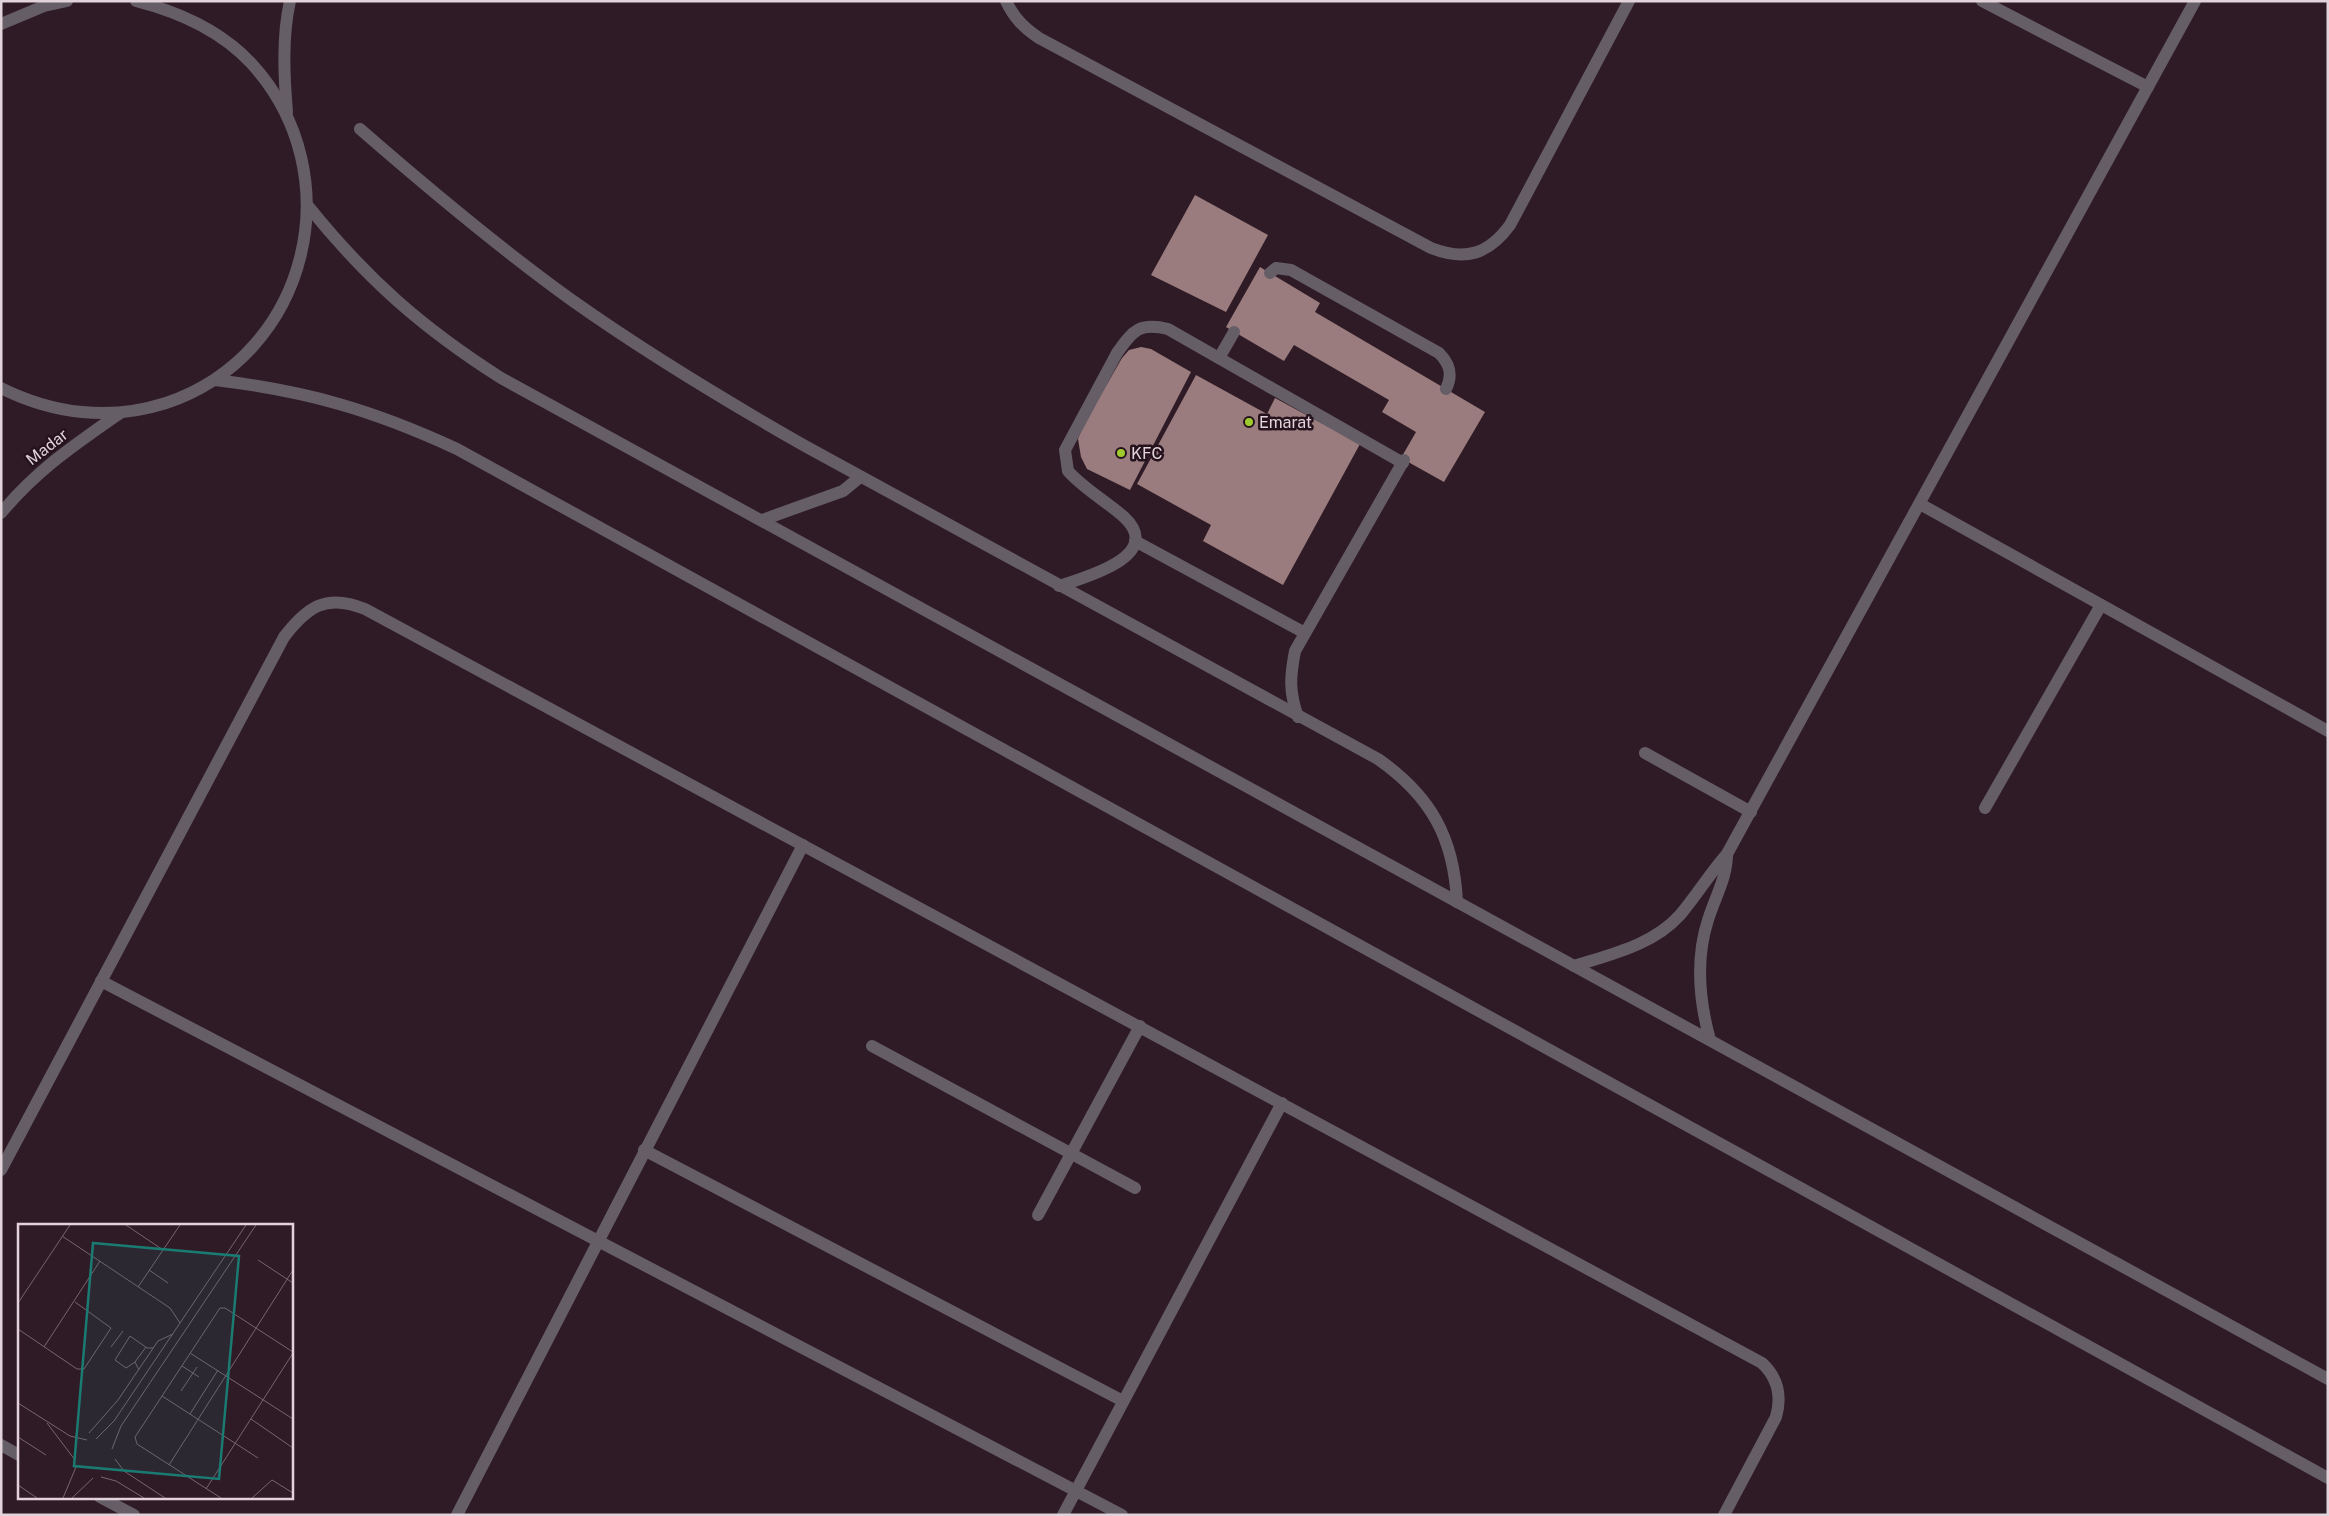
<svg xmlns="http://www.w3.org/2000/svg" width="2329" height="1516" font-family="'Public Sans',sans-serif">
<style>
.building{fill:#9a7c7e}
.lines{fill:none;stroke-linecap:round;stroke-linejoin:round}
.service{stroke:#665e67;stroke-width:12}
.minor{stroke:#665e67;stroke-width:12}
.tertiary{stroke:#665e67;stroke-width:12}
.poi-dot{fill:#9eca2e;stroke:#25121c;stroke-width:2}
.labels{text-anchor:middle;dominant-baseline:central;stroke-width:5;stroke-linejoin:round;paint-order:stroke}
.poi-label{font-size:16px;fill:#e1d3d9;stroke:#25121c;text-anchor:start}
.street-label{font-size:16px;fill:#e1d3d9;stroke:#25121c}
.inset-road{fill:none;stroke:#76656e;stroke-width:1}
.view{fill:#1a7b73;fill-opacity:0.15;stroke:#1a7b73;stroke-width:2.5}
.inset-edge{fill:none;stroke:#e1d3d9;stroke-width:2.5}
</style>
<rect width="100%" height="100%" fill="#2f1b26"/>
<g class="building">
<polygon points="1195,195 1268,235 1226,312 1151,275"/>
<polygon points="1260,267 1320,303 1315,312 1485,412 1444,482 1401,458 1416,432 1382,412 1389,400 1294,345 1284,361 1226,327"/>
<polygon points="1141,347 1151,349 1191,372 1130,490 1087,469 1081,457 1078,439 1083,426 1122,358 1129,350"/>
<polygon points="1196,375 1267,414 1275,398 1360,444 1283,585 1203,541 1211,525 1137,484"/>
</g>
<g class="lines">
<g class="service">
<path d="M360,129c69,60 139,119 213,172 75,53 153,100 232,145l573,313c53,37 76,79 79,143"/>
<path d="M1270,273l6,-5 15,2 148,83c11,11 14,22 7,36"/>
<polyline points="1219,358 1234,332"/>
<polyline points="762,520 843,491 860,477"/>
<polyline points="1135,541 1305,633"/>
<path d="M1059,586c24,-8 107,-30 65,-69 -18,-16 -40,-28 -56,-46l-3,-21 52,-97c16,-23 23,-31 51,-24l235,134"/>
<path d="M1298,717c-9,-25 -8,-40 -3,-66l109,-191"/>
<polyline points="1645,753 1751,812"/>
<polyline points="1985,808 2101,605"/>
<polyline points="101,981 1122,1515"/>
<polyline points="872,1046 1135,1188"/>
<polyline points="644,1150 1123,1401"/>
<path d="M1,1170l283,-533c23,-30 42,-44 81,-28l1397,754c16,15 20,33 14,54l-52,98"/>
<polyline points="1038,1215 1140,1026"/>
<polyline points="1,1445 19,1455"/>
<polyline points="100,1497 134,1515"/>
<polyline points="457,1515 803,845"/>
<polyline points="1063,1515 1282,1103"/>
</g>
<g class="minor">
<path d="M1006,1c8,17 18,27 33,37l392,210c34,13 57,7 79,-23l119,-224"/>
<polyline points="1982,1 2148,87"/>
<polyline points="1920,504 2328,731"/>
<path d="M1574,966c38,-12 79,-21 106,-51 17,-20 30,-42 47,-61l468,-853"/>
<path d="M1710,1040c-11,-40 -15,-80 -2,-120 7,-23 19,-42 19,-66"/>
</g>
<g class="tertiary">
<polyline points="1,24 44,6 67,1"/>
<path d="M287,112c-3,-36 -5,-75 3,-111"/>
<path d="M308,206c59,73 113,121 193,172l1827,1001"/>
<path d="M215,380c92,11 158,30 242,69l1871,1029"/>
<path d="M1,388c52,26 109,33 165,15 143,-48 187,-229 85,-340 -31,-33 -72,-51 -115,-62"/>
<path d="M1,513c37,-44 72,-67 119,-100"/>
</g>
</g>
<g class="poi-dot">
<circle cx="1249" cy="422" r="5"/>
<circle cx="1121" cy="453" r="5"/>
</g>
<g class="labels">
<g class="poi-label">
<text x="1259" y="422">Emarat</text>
<text x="1131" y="453">KFC</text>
</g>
<g class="street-label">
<text transform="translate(47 447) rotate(-38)">Madar</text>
</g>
</g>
<g transform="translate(18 1224)">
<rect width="275" height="275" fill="#2f1b26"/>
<path class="inset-road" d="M108,1l37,25M44,12l108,72 10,15M240,36l35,23M131,46l19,13M120,63l42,-62M0,79l52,-78M0,105l59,40h7l27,-41 -36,-26M112,112l-15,24 11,8 9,-6 4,8M112,112l17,12h6M26,123l56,-86M93,123l12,-16M172,129l103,66M117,138l11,-15M164,142l17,11M163,167l16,-24M144,172l96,62M0,179l52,33 17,4M172,190l28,-44M233,195l42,29M29,199l28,37M71,209l29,-33 40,-59 15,-7M0,213l28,18M78,215l18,-18 132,-196M94,225l9,-23 135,-201M97,235l9,12 41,27M151,241l124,-195M83,253l15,4 28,17M0,261l19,13M188,265l87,-136M45,274l13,-31M54,274l21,-20M203,274l-84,-54 -2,-7 85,-129h5l68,44M234,274l20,-18 21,13"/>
<path class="view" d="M75,19l146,13 -20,223 -145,-13z"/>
<rect width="275" height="275" class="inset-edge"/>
</g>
<rect width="2329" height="1516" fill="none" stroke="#e1d3d9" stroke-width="5"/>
</svg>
